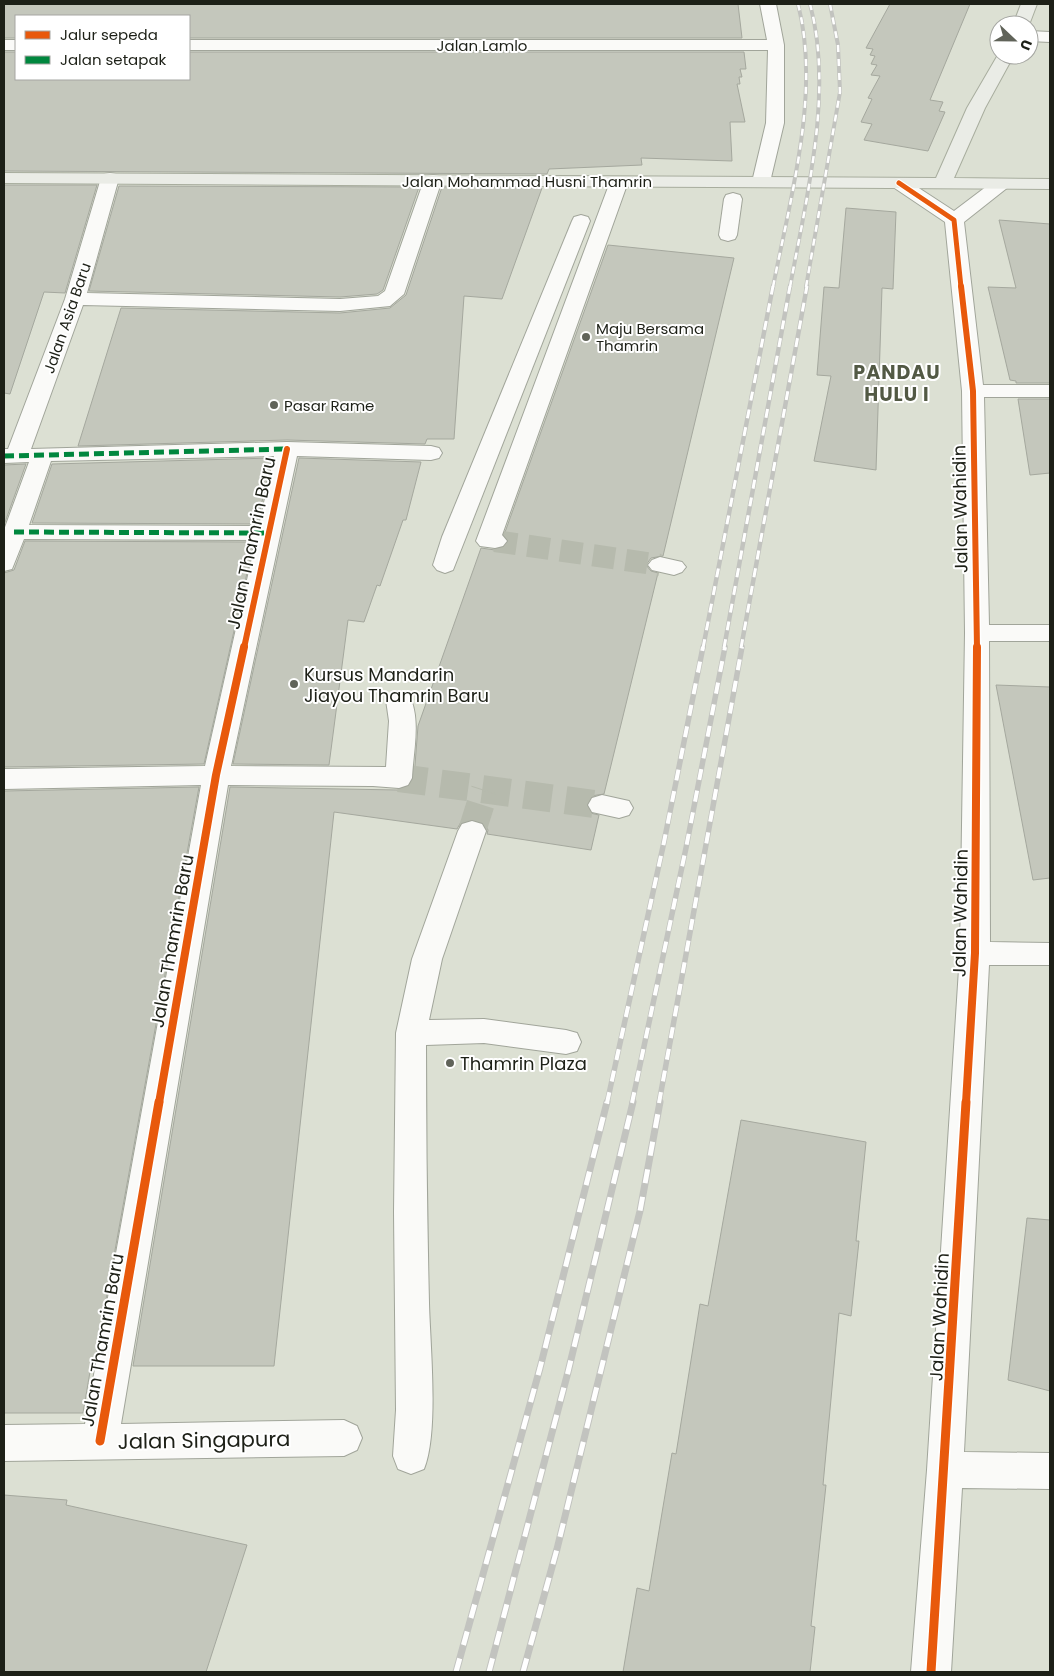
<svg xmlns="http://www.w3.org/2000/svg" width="1054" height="1676" font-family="Poppins,sans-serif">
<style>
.building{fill:#c4c7bc;stroke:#a5a89e}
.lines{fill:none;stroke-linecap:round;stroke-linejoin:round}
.minor-tunnel-far1{stroke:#b6baad;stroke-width:22;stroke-dasharray:22 11;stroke-linecap:butt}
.minor-tunnel{stroke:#b6baad;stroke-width:28;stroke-dasharray:28 14;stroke-linecap:butt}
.minor-casing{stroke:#a1a59a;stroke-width:2}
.major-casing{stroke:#a8ad9e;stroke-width:2}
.minor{fill:#fafaf8;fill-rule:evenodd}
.major{fill:#eaece6;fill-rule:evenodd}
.rail-far3-casing{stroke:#c2c3bf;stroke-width:4}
.rail-far2-casing{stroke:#c2c3bf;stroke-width:4.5}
.rail-far1-casing{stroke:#c2c3bf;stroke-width:5.5}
.rail-casing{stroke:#c2c3bf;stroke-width:7}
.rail-far3{stroke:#fff;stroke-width:2.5;stroke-dasharray:7;stroke-linecap:butt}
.rail-far2{stroke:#fff;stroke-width:3;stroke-dasharray:9;stroke-linecap:butt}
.rail-far1{stroke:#fff;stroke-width:4;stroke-dasharray:11;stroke-linecap:butt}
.rail{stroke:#fff;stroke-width:5;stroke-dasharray:14;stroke-linecap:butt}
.quiet{stroke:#00873e;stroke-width:5;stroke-dasharray:10 5;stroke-linecap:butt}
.cycleway-far3-casing{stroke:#fff;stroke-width:7}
.cycleway-far2-casing{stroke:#fff;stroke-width:9}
.cycleway-far1-casing{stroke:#fff;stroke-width:11}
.cycleway-casing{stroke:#fff;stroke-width:12}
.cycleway-far3{stroke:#e8590c;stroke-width:5}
.cycleway-far2{stroke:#e8590c;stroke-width:6}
.cycleway-far1{stroke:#e8590c;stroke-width:8}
.cycleway{stroke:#e8590c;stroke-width:9}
.poi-dot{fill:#606359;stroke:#fff;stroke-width:2}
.labels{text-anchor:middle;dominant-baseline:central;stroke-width:4;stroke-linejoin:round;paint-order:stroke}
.far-street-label{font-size:15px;fill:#1d2017;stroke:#fff}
.far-poi-label{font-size:15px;fill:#1d2017;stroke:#fff;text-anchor:start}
.street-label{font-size:18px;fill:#1d2017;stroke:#fff}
.poi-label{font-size:18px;fill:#1d2017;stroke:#fff;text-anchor:start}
.far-district-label{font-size:19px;font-weight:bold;letter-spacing:1px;fill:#525944;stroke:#fff}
.near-street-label{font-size:21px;fill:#1d2017;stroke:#fff}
</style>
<rect width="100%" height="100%" fill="#dce0d3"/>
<g class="building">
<polygon points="4,4 738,4 742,38 189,38 189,16 16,16 16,38 4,38"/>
<polygon points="890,4 970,4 930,100 943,102 939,111 945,112 928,151 864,140 872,124 861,122 872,99 868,98 880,76 871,75 877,65 871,64 875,56 870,55 873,49 866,48"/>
<polygon points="4,52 16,52 16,79 189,79 189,52 744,52 746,69 740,69 742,77 739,77 740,84 737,84 745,122 730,122 732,161 641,158 642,165 549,169 547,174 4,171"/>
<polygon points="4,185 97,185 65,293 44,292 10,394 4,393"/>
<polygon points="119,186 419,187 383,290 377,294 340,297 89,291"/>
<polygon points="442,187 542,188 502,299 464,296 454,439 427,439 425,444 287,440 78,446 121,308 340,313 390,308 406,295"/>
<polygon points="846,208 896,212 893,289 882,288 876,470 814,461 831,376 817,375 824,287 839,288"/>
<polygon points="999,220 1050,224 1050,383 1016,383 1016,381 1010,380 988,287 1016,288"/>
<polygon points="608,245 734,258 663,556 651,558 646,565 651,571 658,573 604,794 591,796 586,804 590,813 599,815 591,850 487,834 488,830 484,823 473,819 461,822 457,829 334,812 274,1366 133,1366 230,787 399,790 410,786 414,778 418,726 481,548 495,550 503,548 508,542 504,535"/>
<polygon points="1018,399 1050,399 1050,473 1030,475"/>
<polygon points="272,458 257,524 32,523 52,464"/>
<polygon points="299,458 421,462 406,520 403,520 380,586 377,585 364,622 348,620 329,765 233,764"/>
<polygon points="26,464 4,525 4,465"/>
<polygon points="25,541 254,542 204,764 4,767 4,573 14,570"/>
<polygon points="996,685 1050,687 1050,878 1033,880"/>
<polygon points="199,787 94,1366 91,1366 83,1413 4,1413 4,791"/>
<polygon points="741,1120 866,1142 856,1241 859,1241 851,1316 839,1313 823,1485 826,1485 811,1626 815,1627 810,1672 623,1672 637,1588 649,1591 672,1453 676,1454 700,1304 708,1306"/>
<polygon points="1027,1218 1050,1220 1050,1391 1008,1380"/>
<polygon points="4,1495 67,1500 66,1505 247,1545 206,1672 4,1672"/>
</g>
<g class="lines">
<polyline class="minor-tunnel-far1" points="495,541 660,565"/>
<g class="minor-tunnel">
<polyline points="399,778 602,805"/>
<polyline points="472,831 485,790"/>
</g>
<g class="minor-casing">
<g id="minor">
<polygon points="760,4 776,4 784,45 784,123 770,182 767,186 761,187 755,186 752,182 766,123 768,50 189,50 189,40 767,40"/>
<polygon points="1029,31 1050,32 1050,42 1029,41"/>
<rect x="4" y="40" width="12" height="10"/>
<path d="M110,173l6,1 3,4 -32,115 253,6 38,-3 7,-5 39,-111 3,-4 6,-1 6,1 3,4 -38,114 -14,12 -50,5 -257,-6 -52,144 256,-7 144,4 8,2 3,5 -3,5 -8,2 -134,-4 -66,310 155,1 3,-46 -3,-21 4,-6 9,-3 9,3c14,22 5,59 4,84l-4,7 -9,3 -26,-2 -145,-1 -107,639 223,-4 13,6 5,12 -5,12 -13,6 -340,5v-36l81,-1 116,-639 -197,4v-20l201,-3 51,-226 -232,-1 -12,30 -8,2v-41l25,-68 -25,1v-14h4l57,-150 36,-121 3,-4zM274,456l-15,70 -230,-1 22,-64z"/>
<polygon points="619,177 625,178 628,182 502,535 507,541 503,546 495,548 480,546 476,541 610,182 613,178"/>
<polygon points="899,178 905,179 954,211 995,180 1001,179 1007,180 1010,184 1007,188 964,222 983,385 1050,385 1050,397 984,397 989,625 1050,625 1050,641 989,641 990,942 1050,943 1050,965 989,965 964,1452 1050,1453 1050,1489 962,1488 951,1672 911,1672 927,1470 960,953 965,633 962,391 945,222 893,187 890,183 893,179"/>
<polygon points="733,193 740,195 742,199 737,235 735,239 728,241 721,239 719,235 724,199 726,195"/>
<polygon points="581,215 588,217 590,221 466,537 453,570 445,573 437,570 433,565 442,537 572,221 574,217"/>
<polygon points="660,557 682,562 686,567 682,572 674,575 652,570 648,565 652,560"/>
<polygon points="602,795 629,801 633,808 629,815 619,818 592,812 588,805 592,798"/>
<path d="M472,821l10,3 4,7 -44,128 -13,61 55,-1 82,11 11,3 4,9 -4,9 -11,3 -82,-11 -58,2c0,86 1,172 3,258 1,42 10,129 -5,166l-13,5 -13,-5 -5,-13 3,-46 -2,-198 2,-179 16,-74 46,-128 4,-7z"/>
</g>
</g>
<g class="major-casing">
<g id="major">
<polygon points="1021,4 1037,4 1029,25 1013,25"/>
<polygon points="999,53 999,55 1014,55 985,108 954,178 1050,179 1050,189 4,183 4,173 936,178 967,108"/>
</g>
</g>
<use href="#minor" class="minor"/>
<use href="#major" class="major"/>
<g class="rail-far3-casing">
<g id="rail-far3">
<path d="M773,287c17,-88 48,-195 25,-283"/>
<path d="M790,287c16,-88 44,-195 20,-283"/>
<polyline points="806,287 840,92 838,45 830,4"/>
</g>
</g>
<g class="rail-far2-casing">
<g id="rail-far2">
<polyline points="703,648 773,286"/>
<polyline points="724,648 790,286"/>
<polyline points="741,648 807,286"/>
</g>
</g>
<g class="rail-far1-casing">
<g id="rail-far1">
<polyline points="607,1103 664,842 703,647"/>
<polyline points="632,1103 686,848 725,647"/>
<polyline points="659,1103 742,647"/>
</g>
</g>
<g class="rail-casing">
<g id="rail">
<polyline points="456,1672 540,1368 607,1102"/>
<polyline points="489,1672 568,1372 633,1102"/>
<polyline points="523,1672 557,1549 640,1211 660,1102"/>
</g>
</g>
<use href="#rail-far3" class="rail-far3"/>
<use href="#rail-far2" class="rail-far2"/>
<use href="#rail-far1" class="rail-far1"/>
<use href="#rail" class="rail"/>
<g class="quiet">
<polyline points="4,456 287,449"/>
<polyline points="14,532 269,533"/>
</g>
<g class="cycleway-far3-casing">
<polyline id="cycleway-far3" points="899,183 954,220 961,287"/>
</g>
<g class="cycleway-far2-casing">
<g id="cycleway-far2">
<polyline points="961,286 973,391 977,648"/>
<polyline points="244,648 287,449"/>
</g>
</g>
<g class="cycleway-far1-casing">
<g id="cycleway-far1">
<polyline points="159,1103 216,775 244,647"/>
<polyline points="966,1103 975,953 977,647"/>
</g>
</g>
<g class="cycleway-casing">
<g id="cycleway">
<polyline points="100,1441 159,1102"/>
<polyline points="931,1672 966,1102"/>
</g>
</g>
<use href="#cycleway-far3" class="cycleway-far3"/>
<use href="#cycleway-far2" class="cycleway-far2"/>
<use href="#cycleway-far1" class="cycleway-far1"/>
<use href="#cycleway" class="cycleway"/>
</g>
<g class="poi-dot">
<circle cx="586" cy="337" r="5"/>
<circle cx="274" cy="405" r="5"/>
<circle cx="294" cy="684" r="5"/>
<circle cx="450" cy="1063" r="5"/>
</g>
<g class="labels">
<g class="far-street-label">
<text x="482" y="45">Jalan Lamlo</text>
<text x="527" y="181">Jalan Mohammad Husni Thamrin</text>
<text transform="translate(67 318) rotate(-71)">Jalan Asia Baru</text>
</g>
<g class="far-poi-label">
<text x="596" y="328">Maju Bersama<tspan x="596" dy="17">Thamrin</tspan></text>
<text x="284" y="405">Pasar Rame</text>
</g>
<g class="street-label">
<text transform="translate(960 509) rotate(-91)">Jalan Wahidin</text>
<text transform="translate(251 543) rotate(-78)">Jalan Thamrin Baru</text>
<text transform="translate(960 913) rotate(-89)">Jalan Wahidin</text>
<text transform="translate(172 941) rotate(-80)">Jalan Thamrin Baru</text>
<text transform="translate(939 1317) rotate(-87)">Jalan Wahidin</text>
<text transform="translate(102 1340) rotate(-80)">Jalan Thamrin Baru</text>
</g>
<g class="poi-label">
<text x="304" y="674">Kursus Mandarin<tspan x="304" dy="21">Jiayou Thamrin Baru</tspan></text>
<text x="460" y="1063">Thamrin Plaza</text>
</g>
<g class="far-district-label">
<text x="897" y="372">PANDAU<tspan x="897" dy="22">HULU I</tspan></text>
</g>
<g class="near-street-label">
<text transform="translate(204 1440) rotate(-1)">Jalan Singapura</text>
</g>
</g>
<rect width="1054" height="1676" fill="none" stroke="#1d2017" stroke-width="10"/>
<rect x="15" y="15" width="175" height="65" fill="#ffffff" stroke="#a5a6a2"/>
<rect x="25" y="31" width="25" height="8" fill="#e8590c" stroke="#a5a6a2"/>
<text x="60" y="40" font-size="15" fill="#1d2017">Jalur sepeda</text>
<rect x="25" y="56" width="25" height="8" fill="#00873e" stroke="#a5a6a2"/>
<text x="60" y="65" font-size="15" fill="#1d2017">Jalan setapak</text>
<g transform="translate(1014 40) rotate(112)"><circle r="24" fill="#ffffff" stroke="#a5a6a2"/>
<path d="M0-4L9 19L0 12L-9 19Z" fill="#606359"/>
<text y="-8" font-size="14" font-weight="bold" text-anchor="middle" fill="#1d2017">U</text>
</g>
</svg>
